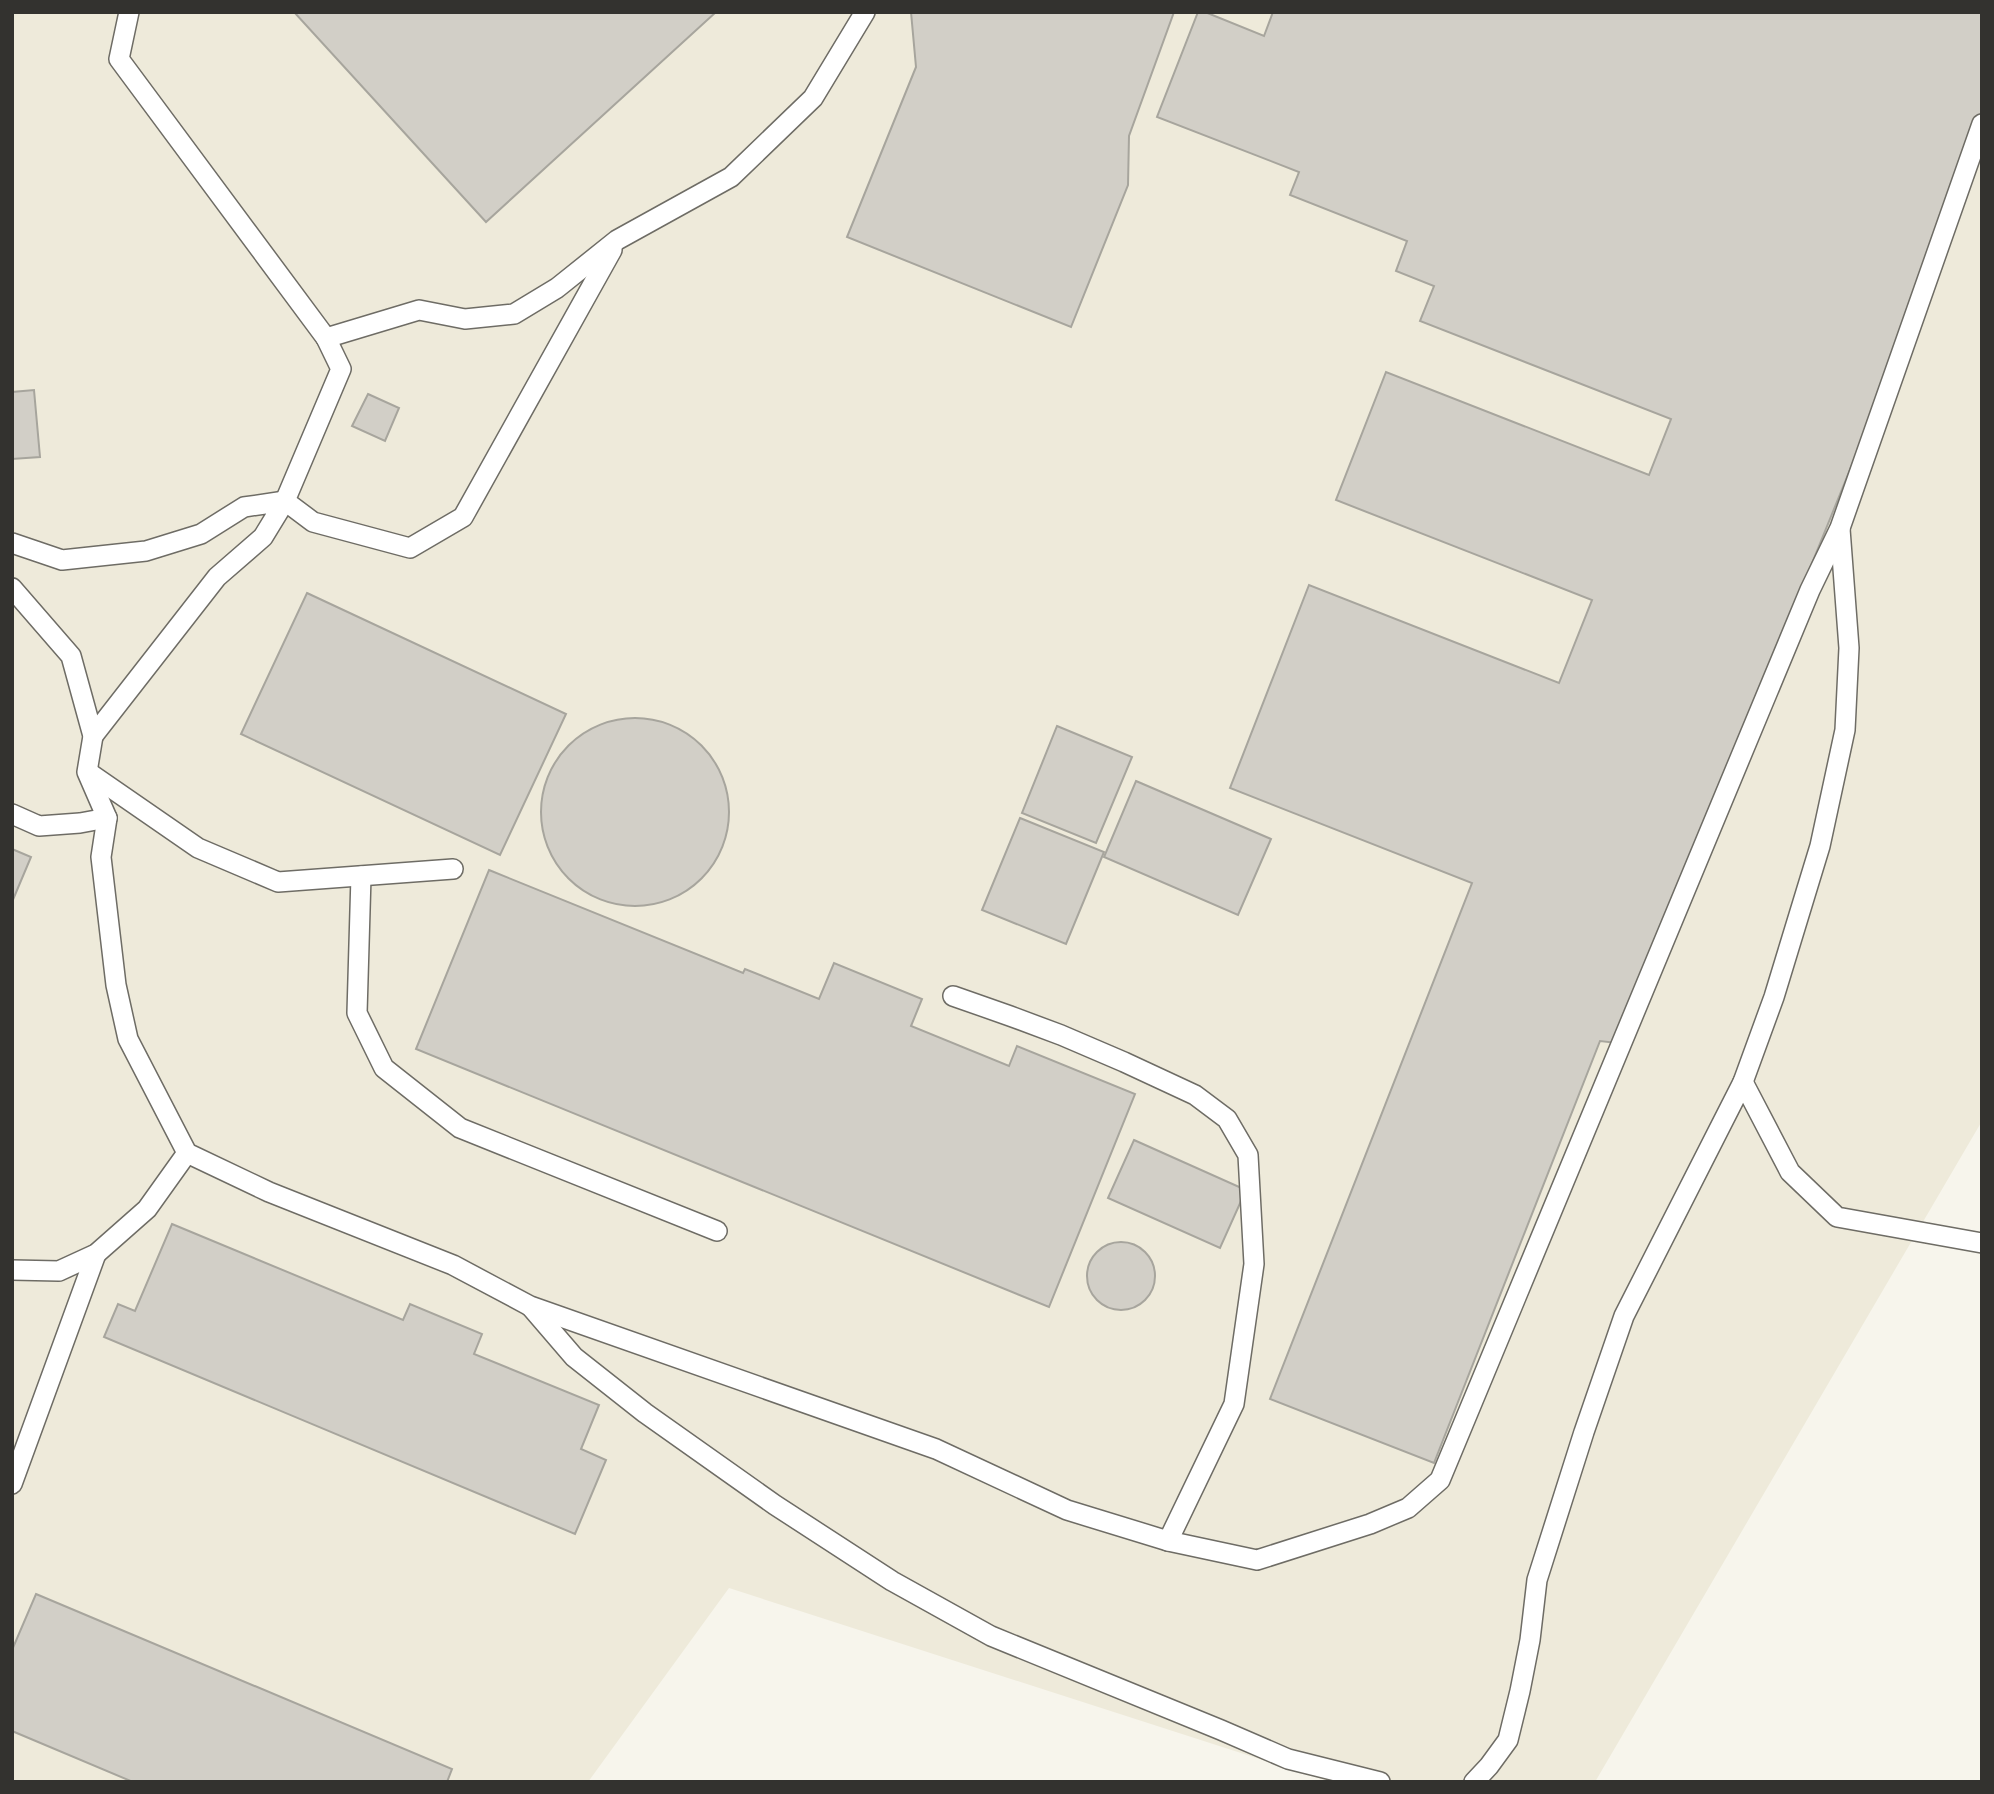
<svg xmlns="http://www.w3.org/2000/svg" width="1994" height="1794" font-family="Lora,serif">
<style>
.built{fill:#eeeada}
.building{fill:#d2cfc7;stroke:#a7a59d;stroke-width:2}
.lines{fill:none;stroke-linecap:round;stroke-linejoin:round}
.lane-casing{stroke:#6e6c65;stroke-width:22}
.lane{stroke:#fff;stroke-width:19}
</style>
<rect width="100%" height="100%" fill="#f7f5ec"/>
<polygon class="built" points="12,12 1982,12 1982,1121 1595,1782 1331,1782 729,1588 588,1782 12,1782"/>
<g class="building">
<polygon points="294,12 716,12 486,222"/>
<polygon points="911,12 1174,12 1129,136 1128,185 1071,327 847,237 916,67"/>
<polygon points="1198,12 1205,12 1264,36 1273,12 1982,12 1982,145 1617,1043 1600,1041 1434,1463 1270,1399 1472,883 1230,788 1309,585 1559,683 1592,600 1336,500 1386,372 1649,475 1671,419 1420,321 1434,286 1396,271 1407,241 1290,195 1299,172 1157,117"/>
<polygon points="34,390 40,457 12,459 12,392"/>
<polygon points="368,394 399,408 385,441 352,426"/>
<polygon points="307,593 566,714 500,855 241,734"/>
<circle cx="635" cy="812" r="94"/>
<polygon points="1057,726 1132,757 1096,843 1022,813"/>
<polygon points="1136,781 1271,839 1238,915 1104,857"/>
<polygon points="1020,818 1104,852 1066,944 982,910"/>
<polygon points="12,849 31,857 12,902"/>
<polygon points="489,870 743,973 745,969 819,999 834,963 922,999 911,1026 1009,1066 1017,1046 1135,1094 1049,1307 416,1049"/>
<polygon points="1134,1140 1246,1190 1220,1248 1108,1198"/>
<polygon points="172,1224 403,1320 410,1304 482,1334 474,1354 599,1405 581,1449 606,1460 575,1534 104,1337 118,1304 135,1311"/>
<circle cx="1121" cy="1276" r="34"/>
<polygon points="36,1594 452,1769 447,1782 133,1782 12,1731 12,1650"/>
</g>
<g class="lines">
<g class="lane-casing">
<g id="lane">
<polyline points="129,12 119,59 326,338 419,310 465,319 514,314 557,288 617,240 731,177 813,98 865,12"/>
<polyline points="326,338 341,369 285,501 313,522 410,548 463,517 612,250"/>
<polyline points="12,543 62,560 146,551 201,534 244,507 285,501 263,537 217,577 93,736"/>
<polyline points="12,588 71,656 93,736 87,772 107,818 101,857 116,985 128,1039 187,1153 269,1192 453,1265 530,1306 936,1449 1067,1510 1168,1541 1257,1560 1370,1524 1408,1508 1440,1480 1810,590 1840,528 1982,124"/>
<polyline points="88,772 198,848 278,882 453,869"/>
<polyline points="12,814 39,826 80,823 107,818"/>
<polyline points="361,876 357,1013 384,1068 460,1128 717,1231"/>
<polyline points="953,996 1010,1016 1061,1035 1124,1062 1195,1095 1227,1119 1248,1155 1254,1264 1234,1404 1168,1541"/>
<polyline points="1743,1082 1790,1172 1837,1217 1982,1243"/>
<polyline points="12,1270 59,1271 96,1254 147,1209 187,1153"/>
<polyline points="531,1307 574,1357 645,1413 775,1505 892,1581 991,1636 1221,1730 1288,1759 1380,1782"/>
<polyline points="12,1484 96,1254"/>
<polyline points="1474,1782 1489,1766 1508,1740 1520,1691 1530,1640 1537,1580 1584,1432 1624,1316 1743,1082 1774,997 1820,846 1845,730 1849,648 1840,529"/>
</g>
</g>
<use href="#lane" class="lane"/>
</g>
<rect width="1994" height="1794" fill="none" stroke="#33322f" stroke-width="28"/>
</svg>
